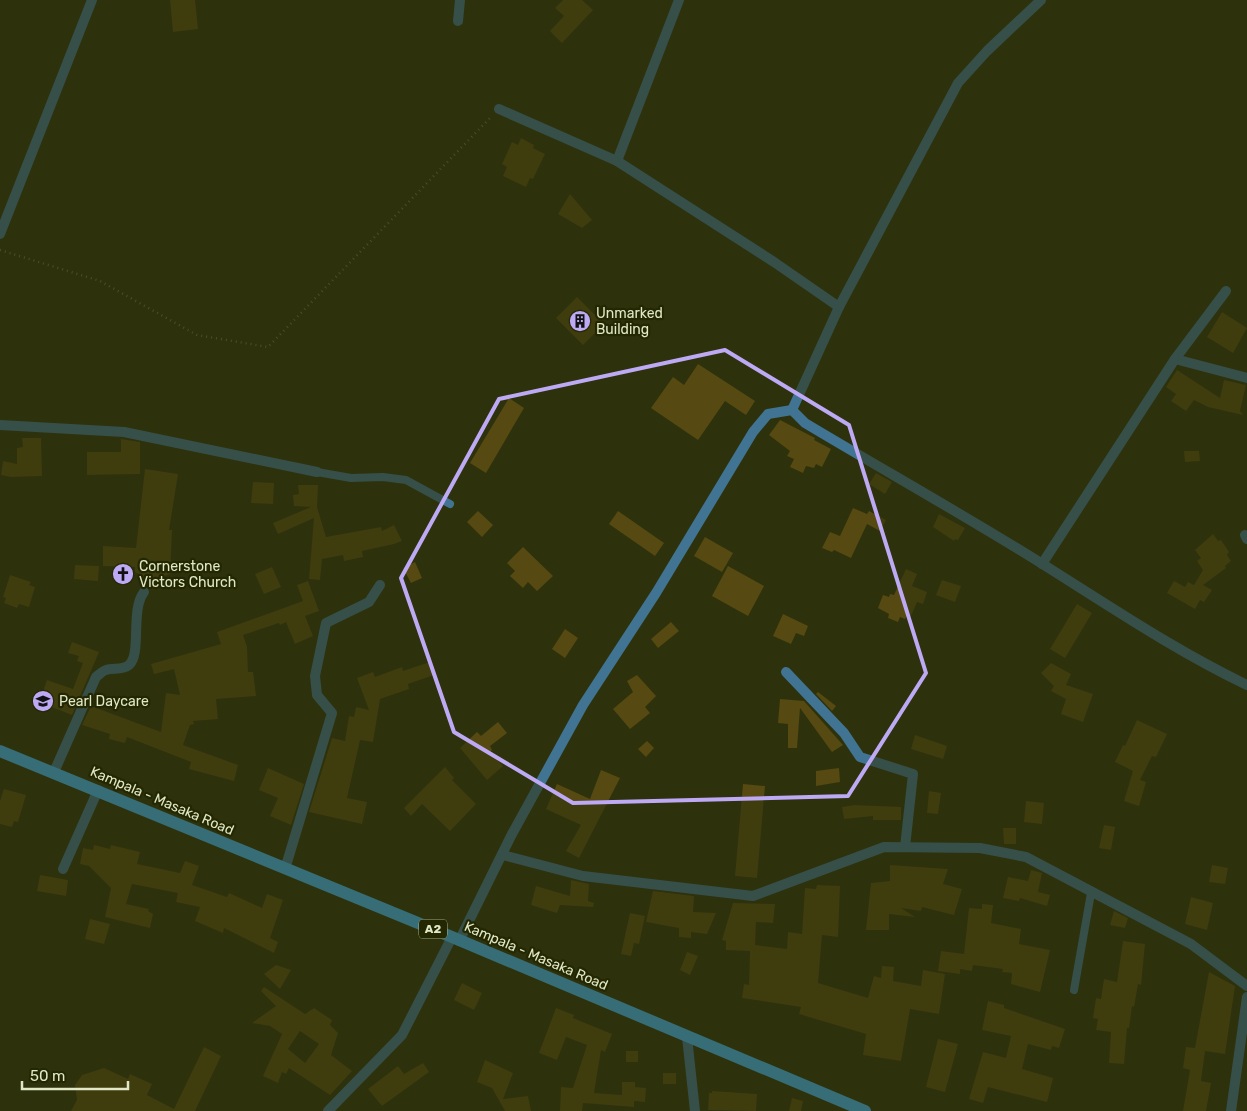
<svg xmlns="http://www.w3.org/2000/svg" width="1247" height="1111" font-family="Rubik,sans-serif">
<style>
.building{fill:#564911;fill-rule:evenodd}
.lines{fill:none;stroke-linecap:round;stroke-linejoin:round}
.path{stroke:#6d724e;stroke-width:2.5;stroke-dasharray:1 4;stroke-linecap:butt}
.service{stroke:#417492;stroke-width:8}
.minor{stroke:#417492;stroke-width:10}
.tertiary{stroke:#417492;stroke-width:10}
.primary{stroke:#42b7f5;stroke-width:12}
.marked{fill:none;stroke:#bea9f5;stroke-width:4;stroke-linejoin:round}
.labels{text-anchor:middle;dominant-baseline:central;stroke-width:4.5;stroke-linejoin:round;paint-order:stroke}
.shield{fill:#232803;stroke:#a8ae8b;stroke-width:1}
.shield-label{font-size:12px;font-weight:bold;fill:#e1e8c5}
.poi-label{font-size:14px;fill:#e1e8c5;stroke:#232803;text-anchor:start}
.street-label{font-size:14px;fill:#e1e8c5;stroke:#232803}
</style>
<rect width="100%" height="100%" fill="#2d320d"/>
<g class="building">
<polygon points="170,0 195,0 198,29 173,32"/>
<polygon points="563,0 582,0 593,10 562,43 550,31 564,16 555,8"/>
<polygon points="521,138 534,145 533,148 545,154 533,179 530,178 526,187 503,176 507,167 502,164 512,142 518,145"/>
<polygon points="570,194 592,220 582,228 558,214"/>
<polygon points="577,297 604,324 583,345 556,318"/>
<polygon points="1222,312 1247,328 1233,353 1207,337"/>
<polygon points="698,364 755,401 746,415 725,401 698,440 651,408 673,377 684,385"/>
<polygon points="1177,370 1220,398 1224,380 1246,385 1240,411 1243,415 1208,407 1194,400 1186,411 1171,401 1176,394 1166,387"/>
<polygon points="509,398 524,408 486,473 470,463"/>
<polygon points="780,420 815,438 814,440 831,449 822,467 816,464 814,468 806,466 803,473 790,467 794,459 787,456 790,451 769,435"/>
<polygon points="22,438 41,438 42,476 11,477 1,475 3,461 17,464 17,448 23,447"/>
<polygon points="121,439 140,442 140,474 87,475 87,452 121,452"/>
<polygon points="1184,451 1199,451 1200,461 1185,462"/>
<polygon points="145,469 178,474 169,530 172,530 170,574 158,578 158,582 152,584 147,582 147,578 135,572 135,567 103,566 103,546 136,548"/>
<polygon points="876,473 892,482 885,494 869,484"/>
<polygon points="253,482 274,483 273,504 251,503"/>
<polygon points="298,485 318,485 317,507 326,537 381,527 382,531 394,525 402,541 394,544 362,551 363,557 344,561 343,555 322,559 320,580 309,579 314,518 278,534 273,523 311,507 294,506 293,495 299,494"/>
<polygon points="853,508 867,514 869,511 886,520 880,531 867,524 851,558 834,550 832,552 822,548 830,532 840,536"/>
<polygon points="478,511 493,525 482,537 467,522"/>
<polygon points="618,511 664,543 655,556 609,524"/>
<polygon points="939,514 965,528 958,540 955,539 954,541 933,527"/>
<polygon points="1213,534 1218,541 1221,540 1229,552 1227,555 1231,561 1225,566 1226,568 1203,585 1212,590 1204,602 1200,600 1195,609 1167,593 1174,581 1185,587 1188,582 1194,585 1203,570 1197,561 1201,558 1195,550"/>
<polygon points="705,537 733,553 722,572 694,556"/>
<polygon points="523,547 553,576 537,591 528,582 523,588 510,576 515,571 507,563"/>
<polygon points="415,562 422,578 411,583 403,568"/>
<polygon points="75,565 99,566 98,581 74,579"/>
<polygon points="728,566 764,586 748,616 712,596"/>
<polygon points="272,567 281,587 264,594 255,574"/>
<polygon points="906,569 917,574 912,586 927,592 923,604 917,602 911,616 908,614 905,619 900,617 898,622 888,618 889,614 878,608 883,595 889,597 890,594 894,595"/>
<polygon points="10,575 31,582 29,585 35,587 29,607 19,604 17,608 4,603 6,598 3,597"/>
<polygon points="942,580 961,586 955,602 936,595"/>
<polygon points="308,581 319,611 305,616 313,636 295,644 286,622 280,625 279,623 243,635 247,647 248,672 253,672 256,696 216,699 218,719 193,721 194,724 190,725 183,745 238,765 234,781 189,769 191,762 127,737 125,743 109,739 110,734 82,725 91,706 161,732 166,693 180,695 174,669 154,674 151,664 221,644 217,632 303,601 297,585"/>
<polygon points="1077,604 1092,613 1065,658 1050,649"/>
<polygon points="783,614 808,626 804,636 796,633 791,644 773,636"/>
<polygon points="671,622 679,631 658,648 651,639"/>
<polygon points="565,629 578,638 565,658 552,649"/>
<polygon points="72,642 99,652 72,715 39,702 47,680 73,689 83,663 77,661 79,656 68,653"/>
<polygon points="430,662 434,675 408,684 409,689 380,699 373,742 360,740 347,798 367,802 362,824 309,812 332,738 345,741 349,716 354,717 356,707 369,710 357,678 373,672 375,677 402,667 403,671"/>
<polygon points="1051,663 1071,674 1066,685 1093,694 1083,722 1061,714 1066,699 1051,691 1054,686 1041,673"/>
<polygon points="637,675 656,696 645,707 650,713 630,729 613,709 633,692 627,681"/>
<polygon points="818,692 836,706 832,711 816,694"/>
<polygon points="780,699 804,701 843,745 832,752 800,708 797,748 788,748 788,724 778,723"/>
<polygon points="1137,720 1167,734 1156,757 1152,756 1140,780 1146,782 1139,806 1124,801 1133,771 1115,762 1123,745 1125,746"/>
<polygon points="498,722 507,733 490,746 492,750 490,752 503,766 487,780 460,748 477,732 481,736"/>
<polygon points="915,735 947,746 943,759 911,749"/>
<polygon points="647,741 654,748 646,757 638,749"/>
<polygon points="445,767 454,778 452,780 476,804 450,831 422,804 411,816 404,808"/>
<polygon points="268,768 304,784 291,825 270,816 278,798 259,790"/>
<polygon points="839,768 840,782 816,786 816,771"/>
<polygon points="601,770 620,778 579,858 566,851 581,825 546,809 557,784 590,799"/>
<polygon points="743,784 765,786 757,878 735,876"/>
<polygon points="4,789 26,795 18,822 14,821 12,827 0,824 0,801"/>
<polygon points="929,791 941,793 938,814 927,813"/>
<polygon points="1026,801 1044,803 1042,824 1024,822"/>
<polygon points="854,805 901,807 901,820 873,820 873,816 844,819 842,807"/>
<polygon points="1104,825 1115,827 1111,850 1099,848"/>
<polygon points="1003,828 1016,828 1016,844 1004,844"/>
<polygon points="94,845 110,849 111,845 140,852 137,864 180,873 185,861 199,866 192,885 227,897 229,893 262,908 267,894 283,900 270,938 278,942 274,953 224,928 223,933 195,921 200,907 176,902 178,893 132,884 126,904 149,909 148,911 153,914 150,928 105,917 111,888 89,866 80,864 83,848 93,850"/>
<polygon points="890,865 948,869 943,884 962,889 954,915 922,907 921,911 901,908 915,917 889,914 889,930 866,930 871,883 890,881"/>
<polygon points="1212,865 1228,868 1225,884 1209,882"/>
<polygon points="1031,870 1042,873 1038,892 1050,895 1047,906 1020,898 1019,901 1003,898 1008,877 1028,881"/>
<polygon points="40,875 68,880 66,896 37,891"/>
<polygon points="571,880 589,884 588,901 594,903 593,907 560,905 557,913 531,905 536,886 570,896"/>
<polygon points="817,885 840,886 838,937 822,935 818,983 868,998 874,976 881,978 882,966 894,967 893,981 921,986 923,970 945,974 939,1014 910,1009 901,1061 863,1055 866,1034 799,1014 801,1007 742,998 744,984 749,985 750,951 726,950 726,941 722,940 733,903 775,904 773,923 756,922 755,945 787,949 788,932 802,934 805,888 816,889"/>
<polygon points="653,891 694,896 693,912 716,913 707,934 691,932 691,938 679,937 679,928 646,922"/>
<polygon points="1191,897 1213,903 1207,930 1185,924"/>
<polygon points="982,904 993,905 991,923 1021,929 1019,944 1050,950 1040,992 1011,984 1012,973 1002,972 1003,969 973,965 972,971 960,969 960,974 938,971 941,951 964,954 969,908 982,909"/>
<polygon points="1114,911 1128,918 1125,928 1110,925"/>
<polygon points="630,913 645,916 639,944 634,943 631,956 621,954"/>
<polygon points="90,919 110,924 104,944 85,939"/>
<polygon points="1123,941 1145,944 1141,985 1138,984 1134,1007 1132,1006 1129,1028 1127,1028 1124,1064 1109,1063 1111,1032 1096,1030 1098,1019 1093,1018 1096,998 1101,999 1104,979 1117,982"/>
<polygon points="687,952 698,956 690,975 680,970"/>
<polygon points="276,965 291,970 280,989 264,974"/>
<polygon points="1209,972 1235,986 1225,1054 1205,1051 1201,1081 1211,1083 1206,1111 1183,1111 1190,1070 1183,1068 1186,1047 1195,1048"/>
<polygon points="462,983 482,993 474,1010 454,1000"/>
<path d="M264,987l41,27 9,-6 18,12 -2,5 8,8 -7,22 21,16 -22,24 -41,-27 -3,6 -4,-2 -4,11 -15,-7 19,-42 -12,-8 -18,-3 24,-17 -15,-15zM300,1031l19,13 -14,19 -17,-14z"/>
<polygon points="988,1001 1004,1005 1004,1008 1065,1029 1059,1048 1052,1046 1051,1050 1028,1044 1022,1069 1053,1078 1047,1102 988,1087 983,1103 969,1099 983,1052 1006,1058 1011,1036 982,1030"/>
<polygon points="556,1008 574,1015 573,1018 612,1034 605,1052 601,1050 594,1093 622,1095 622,1082 635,1082 635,1087 646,1088 645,1102 634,1101 634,1107 583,1103 582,1111 560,1111 561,1087 573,1088 587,1045 566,1037 557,1060 539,1053"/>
<polygon points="938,1039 958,1044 945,1092 926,1087"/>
<polygon points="204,1047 221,1056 195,1111 71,1111 77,1100 75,1085 82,1075 104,1068 128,1079 130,1074 152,1084 147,1095 174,1109"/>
<rect x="626" y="1051" width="12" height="11"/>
<polygon points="485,1060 513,1073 503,1099 528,1096 531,1111 505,1111 492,1088 477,1082"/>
<polygon points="423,1063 429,1072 382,1106 368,1089 398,1066 404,1074"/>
<rect x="663" y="1073" width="13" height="11"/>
<polygon points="712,1091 757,1094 756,1111 708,1110 709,1093 712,1093"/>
<polygon points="792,1098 803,1101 801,1111 789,1111"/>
</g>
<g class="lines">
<polyline class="path" points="0,250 100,281 197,335 268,347 491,117"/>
<g class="service">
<polyline points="317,472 351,478 383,477 406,480 450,504"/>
<polyline points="1074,990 1091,893"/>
</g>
<g class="minor">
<polyline points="458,21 460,0"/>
<polyline points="499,109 617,161 774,262 839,307"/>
<polyline points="617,161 679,0"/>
<polyline points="1175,359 1247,378"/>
<polyline points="792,410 839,307 958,83 987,51 1041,0"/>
<polyline points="0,425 124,432 317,472"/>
<polyline points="1245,535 1247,539"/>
<polyline points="1042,564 1175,359 1226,291"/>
<polyline points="786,672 844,733 860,757 913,774 905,847"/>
<path d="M54,772l42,-95c3,-2 6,-6 10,-7 7,-3 16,1 23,-5 13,-11 1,-55 15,-73"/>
<polyline points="503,855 583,876 753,896 884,847 980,848 1026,857 1191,944 1247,986"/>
<polyline points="63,869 98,790"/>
<polyline points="285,869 332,713 317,695 315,676 326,623 369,602 380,585"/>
<path d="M459,941l53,-107 71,-129 73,-112 97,-161 15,-18 24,-4 13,13c80,48 161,93 239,142 67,42 132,86 203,120"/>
<polyline points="687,1037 695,1111"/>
<polyline points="328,1111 402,1035 452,937"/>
<polyline points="1231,1111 1247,997"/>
</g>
<polyline class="tertiary" points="0,234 92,0"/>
<polyline class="primary" points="0,751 452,937 865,1111"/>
</g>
<path d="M0 0H1247V1111H0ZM725,350l124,75 77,248 -78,123 -275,7 -119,-71 -53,-154 98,-179z" fill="#2d320d" fill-opacity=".55" fill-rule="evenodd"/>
<path class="marked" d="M725,350l124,75 77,248 -78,123 -275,7 -119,-71 -53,-154 98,-179z"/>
<defs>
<g id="building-disc" transform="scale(1.125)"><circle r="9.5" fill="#bea9f5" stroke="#232803"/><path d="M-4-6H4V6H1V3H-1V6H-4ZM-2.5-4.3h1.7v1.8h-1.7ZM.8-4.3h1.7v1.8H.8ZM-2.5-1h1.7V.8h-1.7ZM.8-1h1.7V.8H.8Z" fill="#111"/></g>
<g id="church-disc" transform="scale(1.125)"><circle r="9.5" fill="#bea9f5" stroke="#232803"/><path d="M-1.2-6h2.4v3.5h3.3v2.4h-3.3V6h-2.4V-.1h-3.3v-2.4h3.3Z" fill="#111"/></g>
<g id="school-disc" transform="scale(1.125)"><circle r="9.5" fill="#bea9f5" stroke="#232803"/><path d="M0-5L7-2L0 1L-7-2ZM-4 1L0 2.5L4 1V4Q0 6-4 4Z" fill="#111"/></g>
</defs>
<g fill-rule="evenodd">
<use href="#building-disc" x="580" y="321"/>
<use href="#church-disc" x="123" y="574"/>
<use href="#school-disc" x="43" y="701"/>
</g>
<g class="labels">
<rect class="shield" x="419" y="919.5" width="28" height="19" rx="4"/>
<g class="shield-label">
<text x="433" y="929">A2</text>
</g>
<g class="poi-label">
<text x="596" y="313">Unmarked<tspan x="596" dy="16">Building</tspan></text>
<text x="139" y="566">Cornerstone<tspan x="139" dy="16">Victors Church</tspan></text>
<text x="59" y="701">Pearl Daycare</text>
</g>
<g class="street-label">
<text transform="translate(162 801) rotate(23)">Kampala - Masaka Road</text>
<text transform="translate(536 956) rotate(23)">Kampala - Masaka Road</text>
</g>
</g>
<path d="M22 1081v8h106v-8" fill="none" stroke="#e1e8c5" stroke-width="2.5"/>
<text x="30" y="1081" font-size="15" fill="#e1e8c5" stroke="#232803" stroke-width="4" paint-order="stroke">50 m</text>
</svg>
